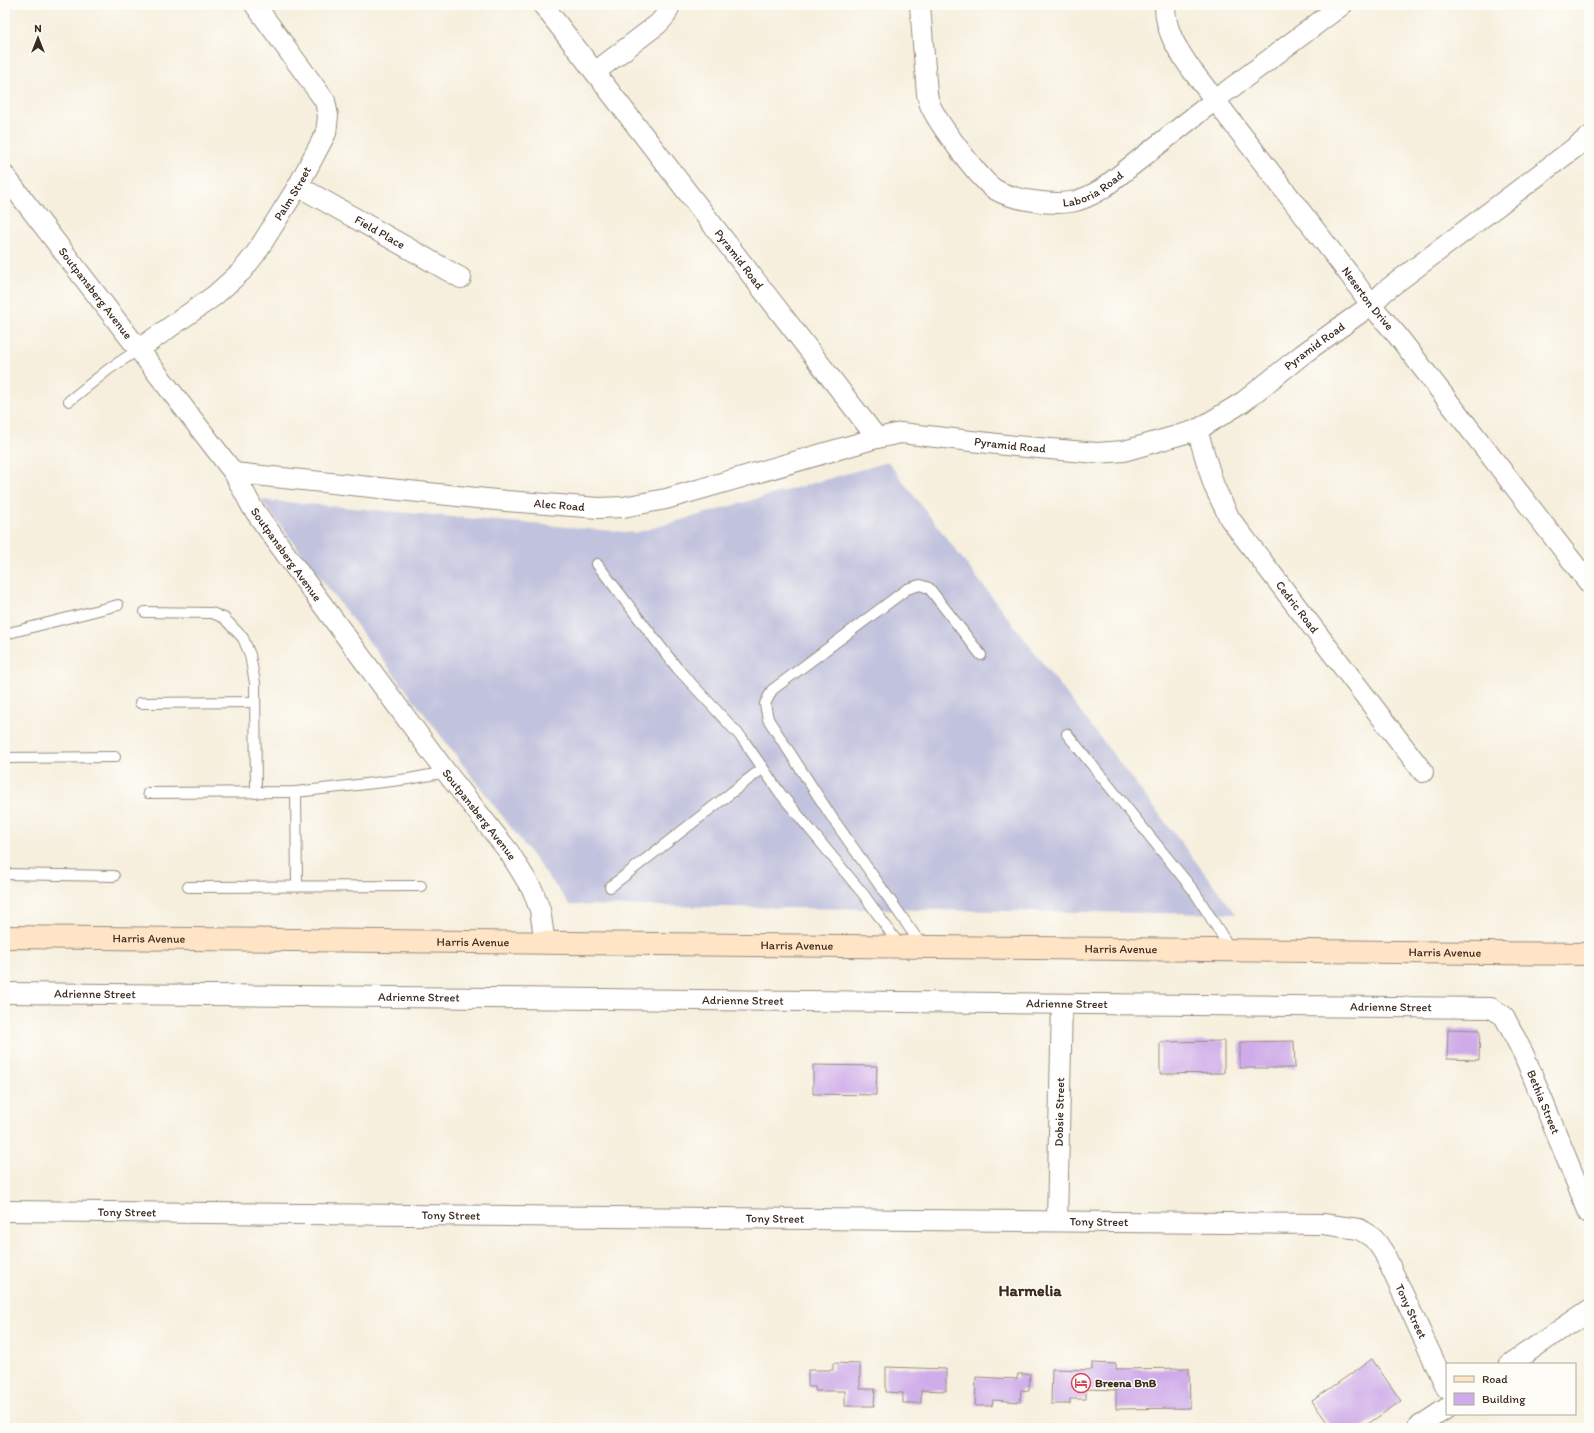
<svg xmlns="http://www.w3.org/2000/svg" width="1594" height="1433" font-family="Itim,sans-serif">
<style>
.industrial{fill:#c1c2dd}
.building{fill:#cface9}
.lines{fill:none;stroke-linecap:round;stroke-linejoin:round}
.service-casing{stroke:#988c7e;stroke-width:12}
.minor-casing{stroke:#988c7e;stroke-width:22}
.secondary-casing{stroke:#988c7e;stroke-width:24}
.service{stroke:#fff;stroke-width:10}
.minor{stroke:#fff;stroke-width:20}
.secondary{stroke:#ffe4c6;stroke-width:22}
.labels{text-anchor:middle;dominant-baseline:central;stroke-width:3;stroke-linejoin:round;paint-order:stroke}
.street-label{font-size:12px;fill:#3b2a1e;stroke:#fdfcf7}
.poi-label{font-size:12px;font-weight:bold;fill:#3b2a1e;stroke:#fdfcf7;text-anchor:start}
.district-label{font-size:16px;font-weight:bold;fill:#3b2a1e;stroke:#fdfcf7}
</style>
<rect width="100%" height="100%" fill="#fdfcf7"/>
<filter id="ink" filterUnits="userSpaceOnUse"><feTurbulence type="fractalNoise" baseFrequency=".025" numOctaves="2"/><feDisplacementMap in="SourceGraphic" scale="8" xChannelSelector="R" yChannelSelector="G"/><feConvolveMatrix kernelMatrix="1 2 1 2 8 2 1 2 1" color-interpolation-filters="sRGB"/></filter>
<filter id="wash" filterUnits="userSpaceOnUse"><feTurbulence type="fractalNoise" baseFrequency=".012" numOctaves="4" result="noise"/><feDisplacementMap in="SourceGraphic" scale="16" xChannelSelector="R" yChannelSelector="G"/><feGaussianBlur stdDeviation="0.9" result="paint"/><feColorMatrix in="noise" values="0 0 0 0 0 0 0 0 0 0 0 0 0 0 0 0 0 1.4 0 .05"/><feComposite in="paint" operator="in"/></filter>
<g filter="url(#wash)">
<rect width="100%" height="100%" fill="#f6efdd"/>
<polygon class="industrial" points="888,462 1236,914 570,905 261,500 635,533"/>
<g id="blocks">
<g class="building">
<polygon points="1448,1029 1480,1030 1479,1060 1447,1059"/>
<polygon points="1224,1041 1224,1073 1160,1074 1160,1042"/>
<polygon points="1294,1041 1295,1068 1240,1068 1240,1042"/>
<polygon points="813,1065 877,1066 876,1095 813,1094"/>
<polygon points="1372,1359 1401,1401 1362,1428 1331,1428 1312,1401"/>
<polygon points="833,1363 860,1364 860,1389 875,1389 874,1406 845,1406 845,1391 815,1391 815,1387 808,1387 808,1370 833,1370"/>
<polygon points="1092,1363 1116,1364 1116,1369 1189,1368 1190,1408 1116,1409 1116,1390 1086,1389 1086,1399 1070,1399 1070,1404 1051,1404 1052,1369 1092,1370"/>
<polygon points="886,1367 946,1369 946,1391 921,1390 921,1403 903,1403 903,1393 886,1392"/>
<polygon points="1018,1374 1030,1374 1029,1391 1021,1390 1020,1402 993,1400 992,1406 975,1406 976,1377 1017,1379"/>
</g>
</g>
</g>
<g filter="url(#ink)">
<use href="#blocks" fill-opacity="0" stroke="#988c7e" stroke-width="1"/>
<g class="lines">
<g class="service-casing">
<g id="service">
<polyline points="69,401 109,369 139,349"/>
<polyline points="597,564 677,668 742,738 780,793 864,895 900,946"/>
<polyline points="145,612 212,613 224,618 243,638 250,655 255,683 256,793"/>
<polyline points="5,634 118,605"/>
<polyline points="140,703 254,702"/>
<polyline points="1067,734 1194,891 1231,950"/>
<polyline points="5,758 115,757"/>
<polyline points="296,792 297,885"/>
<polyline points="148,793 296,792 409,779 446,772"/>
<polyline points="5,874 114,876"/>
<polyline points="188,887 421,886"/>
<polyline points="610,887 763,768"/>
<polyline points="923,947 833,819 768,719 765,704 772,690 907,589 920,585 929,588 981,655"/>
</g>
</g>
<g class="minor-casing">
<g id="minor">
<path id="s1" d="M543,5l334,433 24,-5 114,13 82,7 27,-2 52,-15 21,-6 46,-28 60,-48 68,-49 14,-14 204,-154"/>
<path id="s2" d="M920,5l7,89c1,5 2,10 5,15 8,16 49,73 64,81 17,10 56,15 75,12 12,-2 21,-7 31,-13l113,-89 127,-95"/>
<path id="s3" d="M1165,5c0,26 12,44 26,64l158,205 22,31 26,30 192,248"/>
<polyline points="595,72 658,24 666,15 670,5"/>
<path id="s4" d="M5,176l229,297 18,34 53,74 141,191 63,80 24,39 7,19 5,33"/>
<path id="s5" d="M298,186l163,92"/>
<path id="s6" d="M139,349l75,-53 28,-25 14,-18 42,-67 28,-53 2,-17 -3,-15 -70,-96"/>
<path id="s7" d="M1197,430l17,56 16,33 193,253"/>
<path id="s8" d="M234,473l272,28 93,7 24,-1 43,-8 211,-61"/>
<path id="s9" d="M5,993l1486,15 13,8 20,39 65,158"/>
<path id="s10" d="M5,1211l1318,13 36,5 14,9 5,6 6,9 63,136"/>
<path id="s11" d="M1057,1220l5,-216"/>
<polyline points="1510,1364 1589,1310"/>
<polyline points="1417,1428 1447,1408"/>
</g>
</g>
<g class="secondary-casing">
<g id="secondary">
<path id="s12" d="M5,937l1584,17"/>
</g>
</g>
<use href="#service" class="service"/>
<use href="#minor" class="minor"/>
<use href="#secondary" class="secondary"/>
</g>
</g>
<defs>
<g id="hotel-ring" transform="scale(1)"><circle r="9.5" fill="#fdfcf7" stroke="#d1495b" stroke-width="1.5"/><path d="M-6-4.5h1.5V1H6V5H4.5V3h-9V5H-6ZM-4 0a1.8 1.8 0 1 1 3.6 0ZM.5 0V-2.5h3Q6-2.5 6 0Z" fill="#d1495b"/></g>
</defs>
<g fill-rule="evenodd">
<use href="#hotel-ring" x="1081" y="1383"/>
</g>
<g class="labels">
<g class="street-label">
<text stroke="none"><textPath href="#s2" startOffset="311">Laboria Road</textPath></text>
<text stroke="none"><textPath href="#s6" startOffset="222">Palm Street</textPath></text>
<text stroke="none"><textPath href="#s5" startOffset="94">Field Place</textPath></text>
<text stroke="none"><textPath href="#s1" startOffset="321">Pyramid Road</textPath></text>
<text stroke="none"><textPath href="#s4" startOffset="148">Soutpansberg Avenue</textPath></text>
<text stroke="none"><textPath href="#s3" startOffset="360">Neserton Drive</textPath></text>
<text stroke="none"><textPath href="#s1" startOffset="1016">Pyramid Road</textPath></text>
<text stroke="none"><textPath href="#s1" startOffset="681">Pyramid Road</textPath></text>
<text stroke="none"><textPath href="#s8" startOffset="327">Alec Road</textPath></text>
<text stroke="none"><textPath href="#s4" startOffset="472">Soutpansberg Avenue</textPath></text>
<text stroke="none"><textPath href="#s7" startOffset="206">Cedric Road</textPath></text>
<text stroke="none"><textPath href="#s4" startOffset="796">Soutpansberg Avenue</textPath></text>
<text stroke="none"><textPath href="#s12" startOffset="144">Harris Avenue</textPath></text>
<text stroke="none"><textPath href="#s12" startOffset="468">Harris Avenue</textPath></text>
<text stroke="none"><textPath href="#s12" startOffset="792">Harris Avenue</textPath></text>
<text stroke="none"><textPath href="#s12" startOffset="1116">Harris Avenue</textPath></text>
<text stroke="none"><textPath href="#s12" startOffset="1440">Harris Avenue</textPath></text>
<text stroke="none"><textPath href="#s9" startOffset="90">Adrienne Street</textPath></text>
<text stroke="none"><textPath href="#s9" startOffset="414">Adrienne Street</textPath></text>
<text stroke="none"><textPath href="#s9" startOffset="738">Adrienne Street</textPath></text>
<text stroke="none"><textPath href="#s9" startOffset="1062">Adrienne Street</textPath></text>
<text stroke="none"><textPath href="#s9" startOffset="1386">Adrienne Street</textPath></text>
<text stroke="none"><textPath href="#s9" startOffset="1596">Bethia Street</textPath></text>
<text stroke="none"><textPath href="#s11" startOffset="108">Dobsie Street</textPath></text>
<text stroke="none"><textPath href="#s10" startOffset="122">Tony Street</textPath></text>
<text stroke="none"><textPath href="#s10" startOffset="446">Tony Street</textPath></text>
<text stroke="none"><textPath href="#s10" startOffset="770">Tony Street</textPath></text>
<text stroke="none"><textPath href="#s10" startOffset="1094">Tony Street</textPath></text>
<text stroke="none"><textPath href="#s10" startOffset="1454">Tony Street</textPath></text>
</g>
<g class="poi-label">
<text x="1095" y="1383">Breena BnB</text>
</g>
<g class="district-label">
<text x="1030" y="1290">Harmelia</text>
</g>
</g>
<rect width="1594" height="1433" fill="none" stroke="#fdfcf7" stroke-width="20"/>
<rect x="1446" y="1363" width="130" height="52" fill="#fdfcf7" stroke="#afa8a0"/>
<rect x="1454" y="1376" width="20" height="6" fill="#ffe4c6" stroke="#afa8a0"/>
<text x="1482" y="1383" font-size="12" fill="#3b2a1e">Road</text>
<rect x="1454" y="1393" width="20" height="12" fill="#cface9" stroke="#afa8a0"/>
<text x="1482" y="1403" font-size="12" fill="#3b2a1e">Building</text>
<g transform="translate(38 38)" stroke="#fdfcf7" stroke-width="3" paint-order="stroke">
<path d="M0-3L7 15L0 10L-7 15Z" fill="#3b2a1e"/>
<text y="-6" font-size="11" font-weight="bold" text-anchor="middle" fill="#3b2a1e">N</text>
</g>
</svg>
